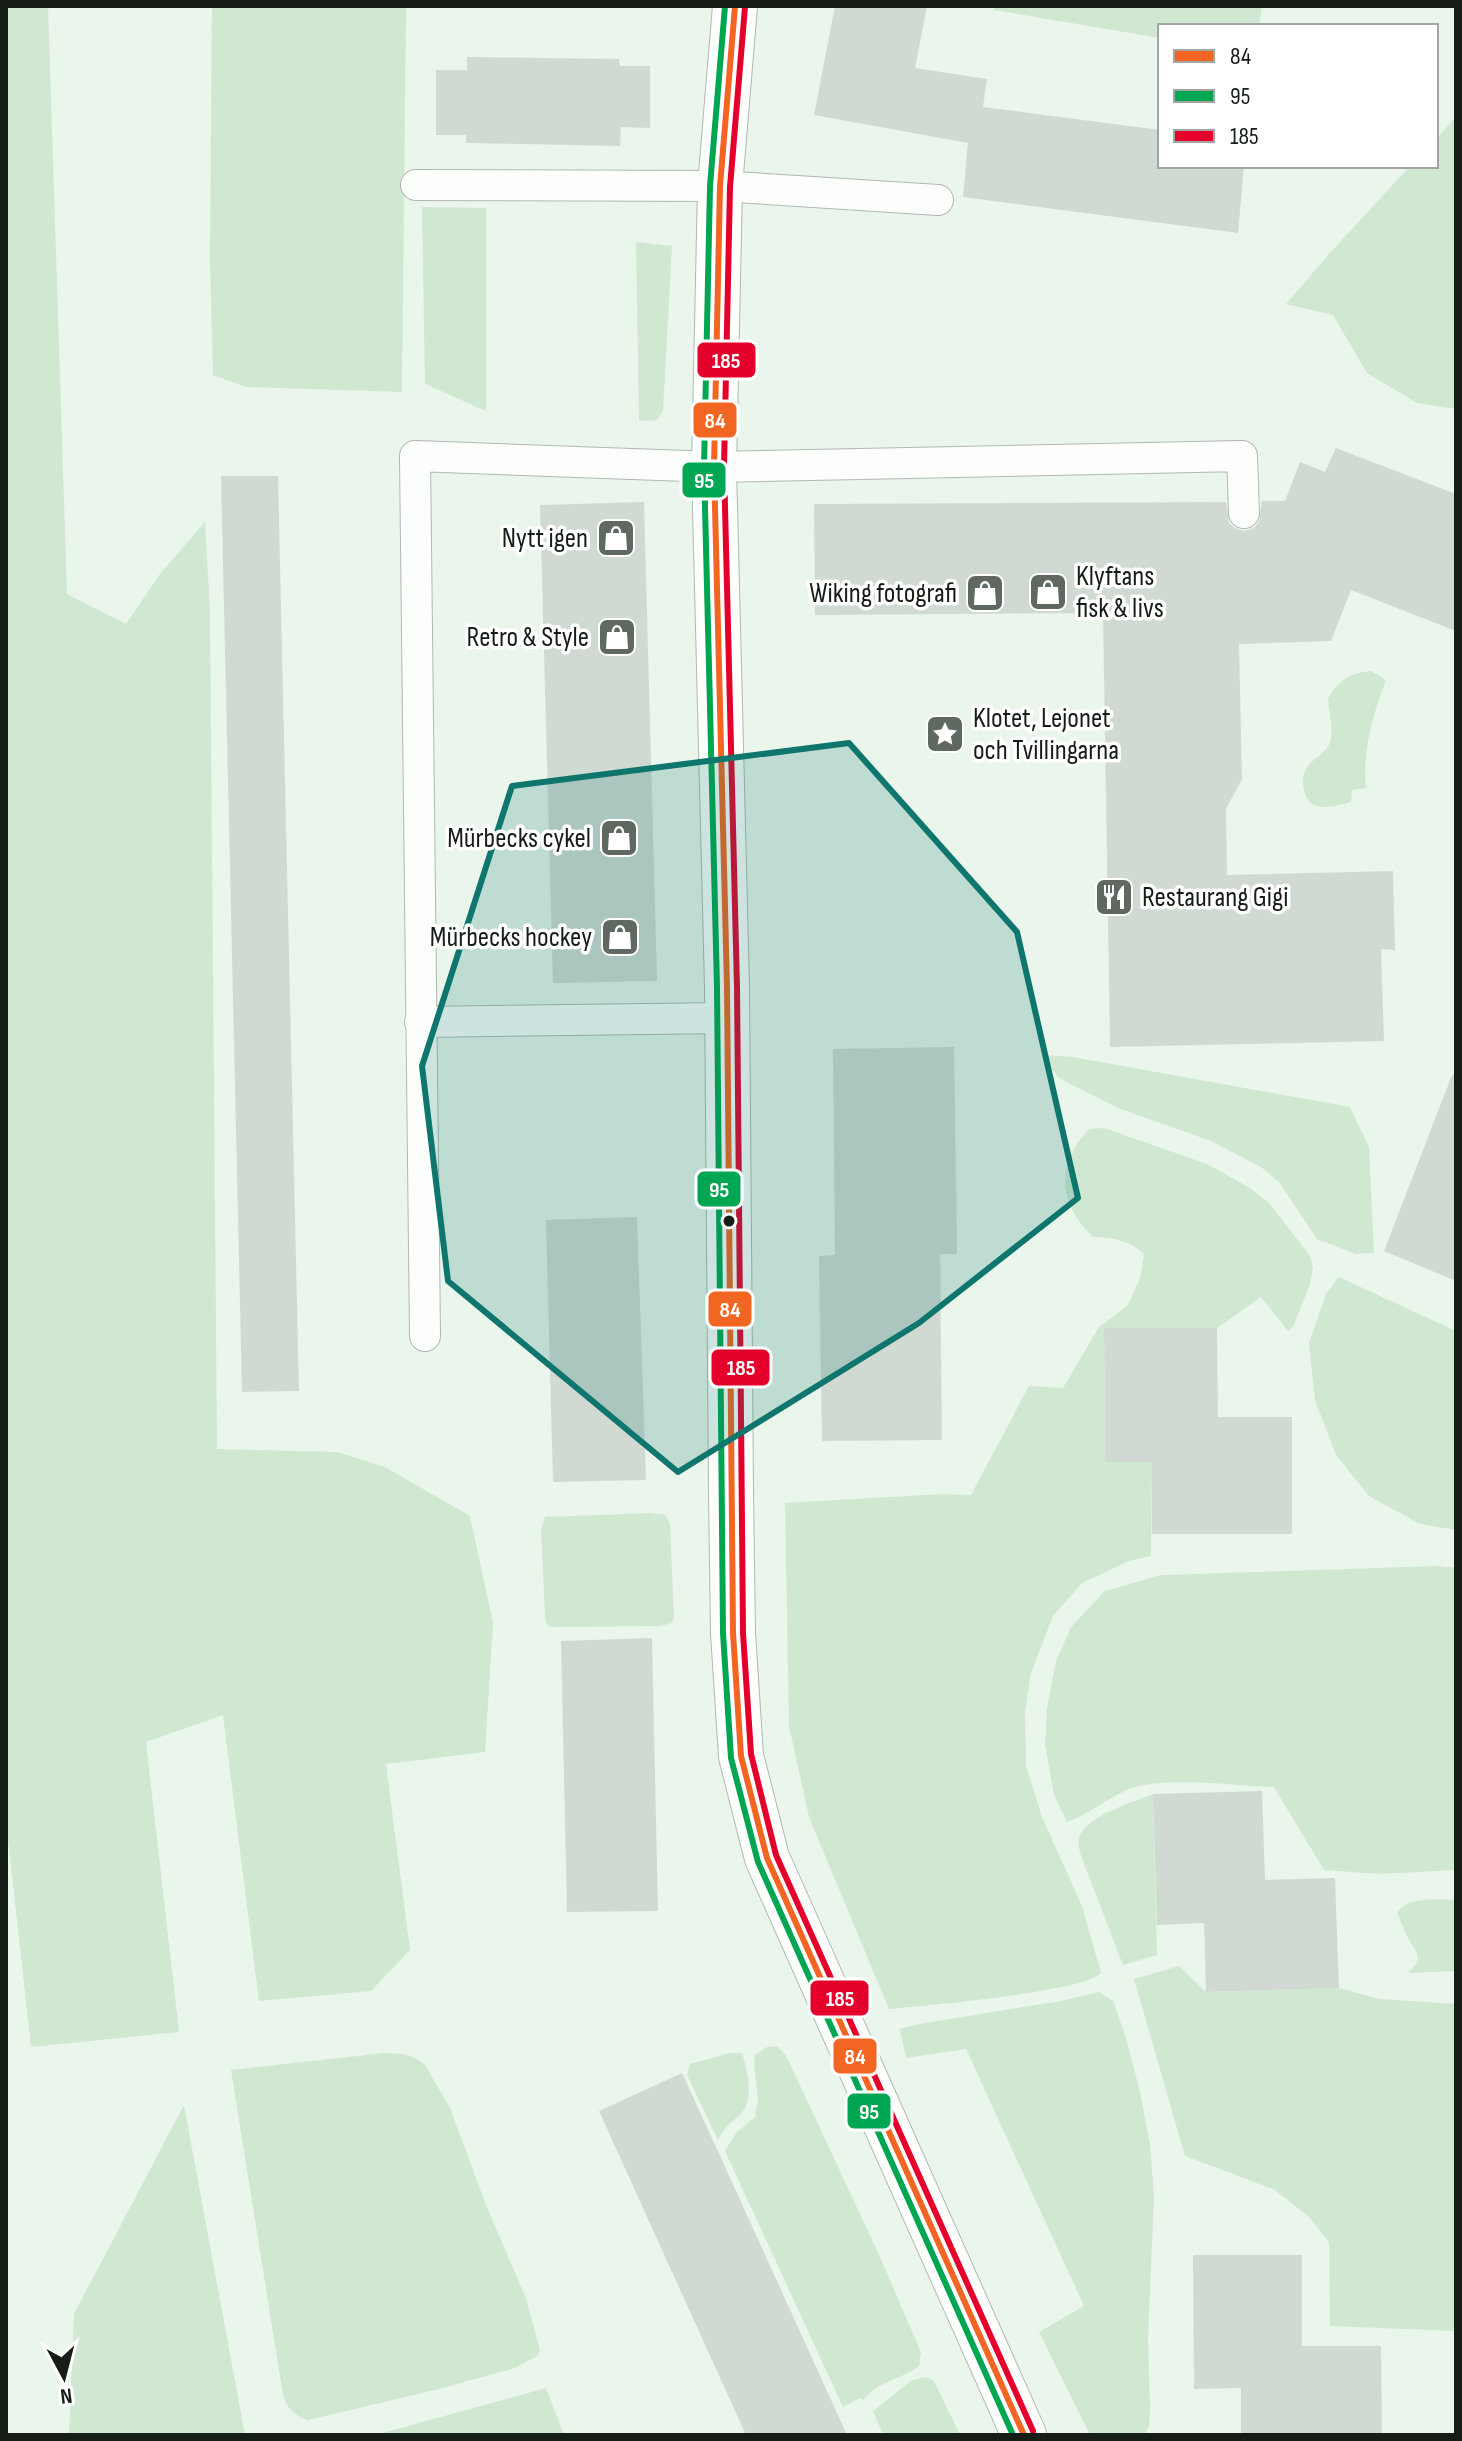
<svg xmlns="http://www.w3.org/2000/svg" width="1462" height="2441" font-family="'Sofia Sans Condensed',sans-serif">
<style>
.green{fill:#d0e8d2}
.building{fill:#d1dad2}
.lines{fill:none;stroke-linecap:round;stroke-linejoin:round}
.service-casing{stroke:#b1b9b2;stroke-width:32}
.minor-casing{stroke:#b1b9b2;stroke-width:46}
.service{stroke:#fcfefc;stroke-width:30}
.minor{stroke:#fcfefc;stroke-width:44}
.bus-1-casing{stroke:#fff;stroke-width:12}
.bus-2-casing{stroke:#fff;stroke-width:12}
.bus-3-casing{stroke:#fff;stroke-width:12}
.bus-1{stroke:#f26522;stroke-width:6}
.bus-2{stroke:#00a651;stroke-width:6}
.bus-3{stroke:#e4002b;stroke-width:6}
.marked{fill:#0f766e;fill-opacity:0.2;stroke:#0f766e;stroke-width:6;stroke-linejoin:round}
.bus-dot{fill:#161d17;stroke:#fff;stroke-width:3}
.labels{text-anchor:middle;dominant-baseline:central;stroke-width:7;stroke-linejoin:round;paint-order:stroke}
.poi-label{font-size:28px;fill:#161d17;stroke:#fff;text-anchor:end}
.line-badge{stroke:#fff;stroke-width:3}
.badge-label{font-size:22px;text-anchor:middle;font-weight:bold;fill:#fff}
</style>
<rect width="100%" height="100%" fill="#eaf5eb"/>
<g class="green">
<polygon points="6,6 48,6 67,594 126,624 160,574 205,522 210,612 217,1449 337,1452 385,1467 470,1516 493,1623 485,1752 386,1764 410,1950 371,1991 259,2001 223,1715 146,1742 179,2032 31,2047 6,1821"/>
<polygon points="212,6 406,6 402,392 246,387 213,375 210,260"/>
<polygon points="995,6 1262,6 1259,26 1160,26 1160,38 994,10"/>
<polygon points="1456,117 1456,409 1417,403 1367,373 1333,315 1286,304 1329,254 1410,166 1436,166 1436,139"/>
<polygon points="422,207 486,208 486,411 425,384"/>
<polygon points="636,242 672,246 663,411 657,420 639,421"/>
<path d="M1371,671l15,9c-13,35 -24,70 -20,108l-14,2 -1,12c-16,5 -43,12 -47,-12 -1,-6 -2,-14 1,-19 5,-12 20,-16 25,-28 4,-12 -1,-31 -2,-44 11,-19 21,-26 43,-28z"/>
<polygon points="1041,1055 1073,1057 1350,1107 1369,1147 1374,1253 1356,1254 1317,1239 1279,1182 1261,1167 1211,1141 1118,1108 1059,1078"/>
<path d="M1104,1128l103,36 43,24 19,15 41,53 3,12 -3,16 -17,43 -5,4 -27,-34 -44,31h-113l1,134h47l-1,94 -22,5 -47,22 -29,33 -22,57 -6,40 1,53 16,51 40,89 19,67c-21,20 -175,32 -212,36l-80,-192 -20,-91 -4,-223 157,-9 29,1 58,-109 34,2 36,-61 28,-21 13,-27 4,-25c-14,-13 -31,-17 -51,-17 -35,-33 -38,-72 -4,-108z"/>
<polygon points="1339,1277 1456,1331 1456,1530 1420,1524 1369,1496 1336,1455 1315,1400 1309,1343 1326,1294"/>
<polygon points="650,1513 665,1515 670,1524 674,1619 672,1623 660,1626 550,1627 546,1623 545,1615 541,1529 545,1517"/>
<path d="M1437,1566l19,2v302l-77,4 -55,-4 -50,-83c-37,-1 -116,-12 -147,3 -21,9 -38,24 -60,32l-13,-27 -9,-50 2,-36 9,-48 15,-34 34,-36 56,-16z"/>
<path d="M1153,1794l4,161 -34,10 -42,-109c-1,-6 -4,-13 -2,-19 8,-21 54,-35 74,-43z"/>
<path d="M1456,1900v71l-48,2c17,-15 8,-21 0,-35 -4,-8 -7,-17 -11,-25 11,-17 41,-13 59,-13z"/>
<polygon points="1179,1966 1206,1992 1339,1988 1379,1999 1456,2004 1456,2331 1330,2326 1329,2242 1308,2216 1275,2190 1185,2156 1134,1979"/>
<polygon points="1099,1992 1113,2001 1126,2038 1140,2092 1150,2144 1154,2197 1148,2337 1150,2408 1149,2427 1144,2435 1090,2435 1039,2332 1084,2306 966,2049 906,2058 900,2029 919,2024 1061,2001"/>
<path d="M777,2046l8,8 6,12 89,191 41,95 -2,14c-19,14 -41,15 -56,34l-3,-2 -17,9 -118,-256 11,-18 19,-16 3,-16 -4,-38 1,-8 12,-8z"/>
<path d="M385,2053l18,1 12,4 10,7 25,43 36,97 40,93 14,52 -3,6 -22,12 -80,22 -127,30c-14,-5 -20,-10 -25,-25l-52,-325z"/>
<path d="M730,2053h12c5,16 12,43 1,58 -10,12 -17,13 -25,29l-31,-65 3,-11z"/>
<polygon points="184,2105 245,2435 69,2435 74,2314"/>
<polygon points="926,2377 934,2381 960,2435 883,2435 873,2411 912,2380"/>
<polygon points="546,2388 564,2435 375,2435"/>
</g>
<g class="building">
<polygon points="835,6 927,6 915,68 987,79 983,107 1160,130 1160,166 1244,166 1238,233 963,197 968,143 814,115"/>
<polygon points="467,57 619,59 620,66 650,66 650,128 621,127 620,146 466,143 466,135 436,135 436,70 467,70"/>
<polygon points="1336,448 1456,494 1456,631 1351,590 1331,641 1239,644 1242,779 1226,809 1227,875 1393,871 1395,950 1381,949 1384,1041 1110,1047 1103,613 815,615 814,504 1226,502 1229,523 1236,529 1245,531 1254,528 1259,522 1262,501 1285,501 1300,462 1325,472"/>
<polygon points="221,476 278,476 299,1391 242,1392"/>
<polygon points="644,502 657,981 553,983 540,505"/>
<polygon points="954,1047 957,1254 940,1254 942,1440 822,1441 819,1256 835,1255 833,1049"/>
<polygon points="1452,1075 1456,1075 1456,1281 1384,1251"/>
<polygon points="637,1217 646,1480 553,1482 546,1220"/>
<polygon points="1104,1328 1217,1328 1218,1417 1292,1417 1292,1534 1152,1534 1152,1462 1105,1462"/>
<polygon points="652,1638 658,1911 567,1912 561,1641"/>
<polygon points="1262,1791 1265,1880 1335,1878 1339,1988 1206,1992 1204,1923 1157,1925 1153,1794"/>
<polygon points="682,2073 721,2158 847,2435 746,2435 599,2111"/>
<polygon points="1193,2255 1302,2255 1302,2346 1381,2346 1382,2435 1241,2435 1241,2388 1194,2389"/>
</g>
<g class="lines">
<g class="service-casing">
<g id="service">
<polyline points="416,185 720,186 938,200"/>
<polyline points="420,1022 727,1018"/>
<polyline points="425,1336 415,456 714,467 1242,456 1244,513"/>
</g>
</g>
<g class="minor-casing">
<polyline id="minor" points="735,6 720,186 714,467 727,987 731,1492 733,1633 741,1756 767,1858 1024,2435"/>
</g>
<use href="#service" class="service"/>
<use href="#minor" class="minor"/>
<g class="bus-1-casing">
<polyline id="bus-1" points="735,6 720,186 714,467 727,987 733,1633 741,1756 767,1858 1024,2435"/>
</g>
<g class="bus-2-casing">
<polyline id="bus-2" points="725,6 710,186 704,467 717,987 723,1633 731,1758 758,1862 1013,2435"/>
</g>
<g class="bus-3-casing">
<polyline id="bus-3" points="745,7 730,187 724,467 737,987 743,1633 751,1754 776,1855 1033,2431"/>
</g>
<use href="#bus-1" class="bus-1"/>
<use href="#bus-2" class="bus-2"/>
<use href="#bus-3" class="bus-3"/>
</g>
<path class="marked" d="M849,743l168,189 61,266 -159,125 -241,149 -230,-191 -26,-215 90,-280z"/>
<defs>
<g id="shop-square" transform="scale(2)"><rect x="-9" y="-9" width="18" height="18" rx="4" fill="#606961" stroke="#fff"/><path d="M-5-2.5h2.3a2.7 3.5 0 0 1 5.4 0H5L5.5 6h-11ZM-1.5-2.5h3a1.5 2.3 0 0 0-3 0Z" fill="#fff"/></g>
<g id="sight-square" transform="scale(2)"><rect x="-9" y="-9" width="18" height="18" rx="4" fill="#606961" stroke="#fff"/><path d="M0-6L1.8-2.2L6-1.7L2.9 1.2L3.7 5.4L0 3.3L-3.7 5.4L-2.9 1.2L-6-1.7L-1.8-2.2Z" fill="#fff"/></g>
<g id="restaurant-square" transform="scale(2)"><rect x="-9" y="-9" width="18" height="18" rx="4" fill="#606961" stroke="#fff"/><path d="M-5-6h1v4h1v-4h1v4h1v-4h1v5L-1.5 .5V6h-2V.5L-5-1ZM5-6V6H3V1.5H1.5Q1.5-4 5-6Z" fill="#fff"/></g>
</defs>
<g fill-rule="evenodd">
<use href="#shop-square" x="616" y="538"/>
<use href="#shop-square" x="1048" y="592"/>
<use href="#shop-square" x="985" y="593"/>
<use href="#shop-square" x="617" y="637"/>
<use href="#sight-square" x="945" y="734"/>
<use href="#shop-square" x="619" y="838"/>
<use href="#restaurant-square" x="1114" y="897"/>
<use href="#shop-square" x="620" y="937"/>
</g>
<circle class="bus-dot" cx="729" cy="1221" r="7"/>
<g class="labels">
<g class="poi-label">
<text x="588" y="538">Nytt igen</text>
<text x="1076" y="576" text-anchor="start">Klyftans<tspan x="1076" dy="32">fisk &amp; livs</tspan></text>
<text x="957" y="593">Wiking fotografi</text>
<text x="589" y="637">Retro &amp; Style</text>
<text x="973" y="718" text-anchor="start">Klotet, Lejonet<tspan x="973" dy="32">och Tvillingarna</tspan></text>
<text x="591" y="838">Mürbecks cykel</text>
<text x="1142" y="897" text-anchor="start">Restaurang Gigi</text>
<text x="592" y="937">Mürbecks hockey</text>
</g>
</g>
<g class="line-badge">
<rect x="696" y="341" width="61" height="38" rx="8" fill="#e4002b"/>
<rect x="692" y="401" width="46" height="38" rx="8" fill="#f26522"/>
<rect x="681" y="461" width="46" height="38" rx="8" fill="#00a651"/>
<rect x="696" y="1170" width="46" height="38" rx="8" fill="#00a651"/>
<rect x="707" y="1290" width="46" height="38" rx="8" fill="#f26522"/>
<rect x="710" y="1348" width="61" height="39" rx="8" fill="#e4002b"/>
<rect x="809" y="1979" width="61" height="38" rx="8" fill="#e4002b"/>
<rect x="832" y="2037" width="46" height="38" rx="8" fill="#f26522"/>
<rect x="846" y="2092" width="46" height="38" rx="8" fill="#00a651"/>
</g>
<g class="badge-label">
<text x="726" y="368">185</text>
<text x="715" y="428">84</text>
<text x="704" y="488">95</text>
<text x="719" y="1197">95</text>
<text x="730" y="1317">84</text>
<text x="741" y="1375">185</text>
<text x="840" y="2006">185</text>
<text x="855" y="2064">84</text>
<text x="869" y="2119">95</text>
</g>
<rect width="1462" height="2441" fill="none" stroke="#161d17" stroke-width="16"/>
<rect x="1158" y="24" width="280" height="144" fill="#ffffff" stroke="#a2a5a2" stroke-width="2"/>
<rect x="1174" y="50" width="40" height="12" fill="#f26522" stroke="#a2a5a2" stroke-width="2"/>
<text x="1230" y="64" font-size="24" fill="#161d17">84</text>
<rect x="1174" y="90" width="40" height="12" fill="#00a651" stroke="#a2a5a2" stroke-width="2"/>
<text x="1230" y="104" font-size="24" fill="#161d17">95</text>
<rect x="1174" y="130" width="40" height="12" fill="#e4002b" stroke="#a2a5a2" stroke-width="2"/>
<text x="1230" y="144" font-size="24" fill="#161d17">185</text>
<g transform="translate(64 2377) rotate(173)" stroke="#ffffff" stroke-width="6" paint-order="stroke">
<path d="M0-6L14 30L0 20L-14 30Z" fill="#161d17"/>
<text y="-12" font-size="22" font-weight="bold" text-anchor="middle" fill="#161d17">N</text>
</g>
</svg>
